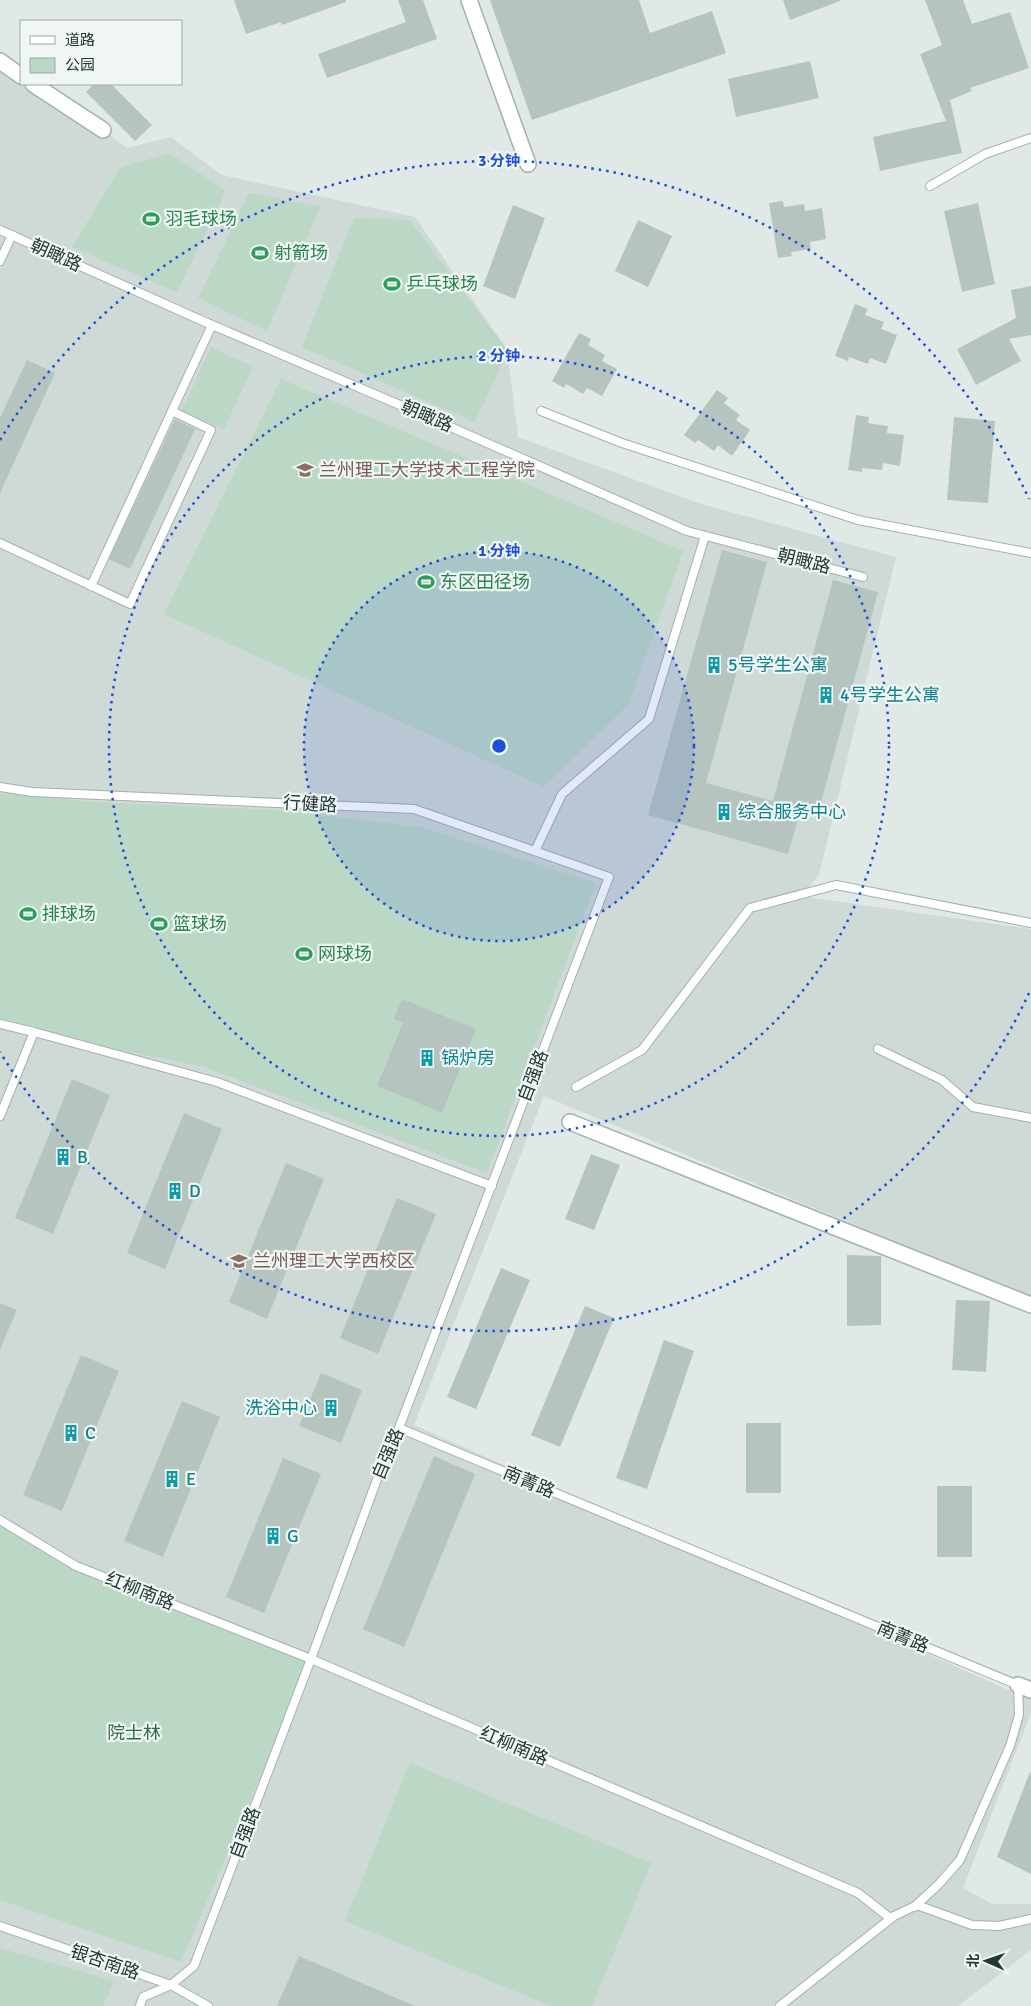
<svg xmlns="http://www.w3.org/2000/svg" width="1031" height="2006" font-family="Signika,'Noto Sans SC',sans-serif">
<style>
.built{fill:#cfd9d5}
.green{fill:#bbd8c6}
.building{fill:#b6c4bf}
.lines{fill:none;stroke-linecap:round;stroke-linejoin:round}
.service-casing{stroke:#a4b0ad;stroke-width:10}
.minor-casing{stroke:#a4b0ad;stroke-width:18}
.service{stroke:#fff;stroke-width:8}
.minor{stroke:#fff;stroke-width:15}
.ring{fill:none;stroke:#1d4ed8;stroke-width:2.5;stroke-dasharray:2.5 5}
.labels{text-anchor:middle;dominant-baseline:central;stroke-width:4.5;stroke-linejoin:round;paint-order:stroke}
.leisure-label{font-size:18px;fill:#27864d;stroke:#f0f6f4;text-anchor:start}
.street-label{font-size:18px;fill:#233834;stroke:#f0f6f4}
.education-label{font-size:18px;fill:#785e54;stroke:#f0f6f4;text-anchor:start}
.culture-label{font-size:18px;fill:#0d838f;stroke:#f0f6f4;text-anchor:start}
.park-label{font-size:18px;fill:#326a4d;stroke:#f0f6f4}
.centre{fill:#1d4ed8;stroke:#f0f6f4;stroke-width:2.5}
.ring-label{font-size:15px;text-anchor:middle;font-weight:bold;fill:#1d4ed8;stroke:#f0f6f4;stroke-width:4.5;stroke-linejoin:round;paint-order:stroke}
</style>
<rect width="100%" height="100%" fill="#e0e9e6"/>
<polygon class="built" points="0,51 21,67 21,84 43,84 127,148 171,137 222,175 415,217 507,349 518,437 701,504 896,557 819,875 801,896 1031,929 1031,1298 544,1096 414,1425 1031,1700 1031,1713 963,1888 992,1904 1029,1904 1031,1903 1031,1950 958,2006 0,2006"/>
<g class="green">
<polygon points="169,153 226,191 177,292 72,247 120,168"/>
<polygon points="249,193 320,207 267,331 198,298"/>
<polygon points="354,218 410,220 508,351 475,422 302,347"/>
<polygon points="211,347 253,367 224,429 182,410"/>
<polygon points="281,379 683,551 629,704 544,787 164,614"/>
<polygon points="0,793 94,802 278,810 421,827 596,883 487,1173 204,1067 84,1043 0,1024"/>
<polygon points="0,1520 68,1563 311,1659 181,1962 0,1900"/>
<polygon points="410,1763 651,1863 592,2006 551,2006 345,1921"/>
<polygon points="0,1948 114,1981 103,2006 0,2006"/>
</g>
<g class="building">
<polygon points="234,0 346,0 346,2 282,25 281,22 246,34"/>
<polygon points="398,0 423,0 437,39 327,78 318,54 406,22"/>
<polygon points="490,0 639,0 650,33 712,11 726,53 532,120"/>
<polygon points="783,0 840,0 840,1 790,20"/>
<polygon points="925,0 963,0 972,24 1010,12 1029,68 970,88 972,91 950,100 962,153 880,171 873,137 946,121 920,54 942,45"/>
<polygon points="810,61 819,98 736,117 728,79"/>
<polygon points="94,84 111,84 152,125 135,141 86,92"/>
<polygon points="783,201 784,207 804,204 805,211 822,208 826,239 810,242 811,249 791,252 792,256 778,258 769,203"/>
<polygon points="978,203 995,284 962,292 944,211"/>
<polygon points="513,205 545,218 515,299 483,286"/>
<polygon points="638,220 672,236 648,287 615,271"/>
<polygon points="1031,286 1031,335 1009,339 1021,361 976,385 957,349 1016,318 1011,290"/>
<polygon points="855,304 868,309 865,315 884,322 881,329 897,335 886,364 870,358 868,364 849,357 848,361 835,356"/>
<polygon points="579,333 591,339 588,345 605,355 602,361 617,369 602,396 587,388 583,394 566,384 564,388 552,381"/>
<polygon points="27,360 55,373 0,493 0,418"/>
<polygon points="717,390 728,398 724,403 740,415 736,420 750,430 732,456 718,445 714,451 698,440 695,443 684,435"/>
<polygon points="856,415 869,417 868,423 888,426 887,433 904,435 900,466 883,463 882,470 862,468 862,472 848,470"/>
<polygon points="954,417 995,421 988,503 947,500"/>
<polygon points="175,419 195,429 130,569 109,559"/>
<polygon points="722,550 767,562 706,783 773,801 833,580 878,592 819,810 802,805 788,854 648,815"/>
<polygon points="402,999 476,1029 442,1113 377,1086 403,1023 394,1019"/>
<polygon points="72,1079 110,1095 53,1234 15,1218"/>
<polygon points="184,1113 222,1129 165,1269 127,1253"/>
<polygon points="591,1154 620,1165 594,1230 565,1219"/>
<polygon points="286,1163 324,1179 267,1319 229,1302"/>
<polygon points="397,1198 436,1214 378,1354 340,1338"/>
<polygon points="847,1255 881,1256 881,1325 847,1326"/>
<polygon points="501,1268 530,1280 476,1409 447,1397"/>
<polygon points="956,1300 990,1301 986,1372 952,1370"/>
<polygon points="0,1303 17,1310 0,1349"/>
<polygon points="585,1306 614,1318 560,1447 531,1435"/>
<polygon points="664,1340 694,1351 647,1489 616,1478"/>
<polygon points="81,1355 119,1371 62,1511 23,1495"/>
<polygon points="321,1373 362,1390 341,1443 299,1426"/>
<polygon points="182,1401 220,1417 163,1557 124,1541"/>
<rect x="746" y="1423" width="35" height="70"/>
<polygon points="434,1456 475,1474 404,1647 363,1629"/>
<polygon points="283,1458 321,1474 264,1613 226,1597"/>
<rect x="937" y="1486" width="35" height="71"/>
<polygon points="1030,1772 1031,1773 1031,1874 997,1857"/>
<polygon points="299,1956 415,2006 277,2006"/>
</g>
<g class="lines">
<g class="service-casing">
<g id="service">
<polyline points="930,186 985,154 1031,138"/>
<polyline points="0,230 205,322 428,417 687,531 863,577"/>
<polyline points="0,261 12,235"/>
<polyline points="541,411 622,443 858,520 1031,553"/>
<polyline points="0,543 130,604 211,430 172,411 212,325"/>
<polyline points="91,586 172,411"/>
<polyline points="0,787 32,792 414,809 609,877 399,1428 376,1482 311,1659 194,1966 171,1985 143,1997 140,2006"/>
<polyline points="535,851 562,794 649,719 705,536"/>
<polyline points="0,1024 34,1032 217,1082 492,1186"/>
<polyline points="878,1049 942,1080 973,1107 1031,1118"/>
<polyline points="576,1087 642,1050 750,908 836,885 1031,923"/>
<polyline points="0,1116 34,1032"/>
<polyline points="399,1428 1018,1685 1019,1715 1010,1746 960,1860 939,1884 914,1907"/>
<polyline points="0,1520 76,1566 311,1659 858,1893 890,1918 917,1905 972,1925 999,1926 1031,1919"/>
<polyline points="0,1926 171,1985 208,2006"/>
<polyline points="780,2006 894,1916"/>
</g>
</g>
<g class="minor-casing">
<g id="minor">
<polyline points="469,0 528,164"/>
<polyline points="0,61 21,76"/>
<polyline points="33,84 103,130"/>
<polyline points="570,1122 1031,1305"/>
<polyline points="1018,1685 1031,1690"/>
</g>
</g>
<use href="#service" class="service"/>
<use href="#minor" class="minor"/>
</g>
<circle cx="499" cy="746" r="195" fill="#1d4ed8" fill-opacity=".12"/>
<g class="ring">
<circle cx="499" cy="746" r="195"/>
<circle cx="499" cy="746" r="390"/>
<path d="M1029 993A585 585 0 0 1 0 1052M0 440A585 585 0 0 1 1029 499"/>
</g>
<defs>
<g id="stadium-bare" transform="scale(1.35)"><path d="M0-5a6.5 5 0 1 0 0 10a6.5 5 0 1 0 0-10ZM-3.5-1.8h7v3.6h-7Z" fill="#2e9e5b" stroke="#f0f6f4" stroke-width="2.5" paint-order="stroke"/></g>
<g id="university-bare" transform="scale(1.35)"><path d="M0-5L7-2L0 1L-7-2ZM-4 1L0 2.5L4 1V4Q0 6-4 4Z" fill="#8d6e63" stroke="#f0f6f4" stroke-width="2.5" paint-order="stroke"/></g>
<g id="building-bare" transform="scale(1.35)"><path d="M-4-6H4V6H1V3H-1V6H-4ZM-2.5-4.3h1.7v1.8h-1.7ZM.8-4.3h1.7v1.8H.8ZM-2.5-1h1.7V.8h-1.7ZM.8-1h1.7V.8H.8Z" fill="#0f9aa8" stroke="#f0f6f4" stroke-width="2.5" paint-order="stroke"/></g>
</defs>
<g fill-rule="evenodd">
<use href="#stadium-bare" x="151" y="219"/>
<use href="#stadium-bare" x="260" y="253"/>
<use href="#stadium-bare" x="392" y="284"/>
<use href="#university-bare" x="305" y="470"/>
<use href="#stadium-bare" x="426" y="582"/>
<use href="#building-bare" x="714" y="665"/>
<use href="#building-bare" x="826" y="695"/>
<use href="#building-bare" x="724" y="812"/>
<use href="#stadium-bare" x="28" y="914"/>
<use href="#stadium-bare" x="159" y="924"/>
<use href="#stadium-bare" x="304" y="954"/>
<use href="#building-bare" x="427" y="1058"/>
<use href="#building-bare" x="63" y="1157"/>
<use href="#building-bare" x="175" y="1191"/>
<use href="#university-bare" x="239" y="1261"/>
<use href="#building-bare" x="331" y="1408"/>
<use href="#building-bare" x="71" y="1433"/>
<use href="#building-bare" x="172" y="1479"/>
<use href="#building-bare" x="273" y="1536"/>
</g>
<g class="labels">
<g class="leisure-label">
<text x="165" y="219">羽毛球场</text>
<text x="274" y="253">射箭场</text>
<text x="406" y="284">乒乓球场</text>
<text x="440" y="582">东区田径场</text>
<text x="42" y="914">排球场</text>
<text x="173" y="924">篮球场</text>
<text x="318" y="954">网球场</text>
</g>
<g class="street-label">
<text transform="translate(56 255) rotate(24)">朝瞰路</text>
<text transform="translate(427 416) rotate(23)">朝瞰路</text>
<text transform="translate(804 561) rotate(14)">朝瞰路</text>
<text transform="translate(310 804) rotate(3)">行健路</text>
<text transform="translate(533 1076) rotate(-69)">自强路</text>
<text transform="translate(388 1454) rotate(-67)">自强路</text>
<text transform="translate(529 1482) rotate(23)">南菁路</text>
<text transform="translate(140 1591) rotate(22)">红柳南路</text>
<text transform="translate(903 1637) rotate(23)">南菁路</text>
<text transform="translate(514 1746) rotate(23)">红柳南路</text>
<text transform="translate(245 1833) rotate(-69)">自强路</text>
<text transform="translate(105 1962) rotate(19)">银杏南路</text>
</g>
<g class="education-label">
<text x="319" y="470">兰州理工大学技术工程学院</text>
<text x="253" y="1261">兰州理工大学西校区</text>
</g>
<g class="culture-label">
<text x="728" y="665">5号学生公寓</text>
<text x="840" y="695">4号学生公寓</text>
<text x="738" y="812">综合服务中心</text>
<text x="441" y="1058">锅炉房</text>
<text x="77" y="1157">B</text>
<text x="189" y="1191">D</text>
<text x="317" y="1408" text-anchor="end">洗浴中心</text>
<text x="85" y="1433">C</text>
<text x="186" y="1479">E</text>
<text x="287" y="1536">G</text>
</g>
<g class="park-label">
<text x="134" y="1733">院士林</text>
</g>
</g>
<circle cx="499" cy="746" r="8" class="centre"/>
<g class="ring-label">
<text x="499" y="166">3 分钟</text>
<text x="499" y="361">2 分钟</text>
<text x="499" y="556">1 分钟</text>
</g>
<rect x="20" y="20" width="162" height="65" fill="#f0f6f4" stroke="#9eaaa7"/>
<rect x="30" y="36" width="25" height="8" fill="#ffffff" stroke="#9eaaa7"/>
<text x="65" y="45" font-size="15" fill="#233834">道路</text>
<rect x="30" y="58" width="25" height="15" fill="#bbd8c6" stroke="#9eaaa7"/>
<text x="65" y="70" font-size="15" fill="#233834">公园</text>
<g transform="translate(986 1961) rotate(272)" stroke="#f0f6f4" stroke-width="4" paint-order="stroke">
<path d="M0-4L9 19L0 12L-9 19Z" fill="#233834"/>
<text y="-8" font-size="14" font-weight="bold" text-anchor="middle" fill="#233834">北</text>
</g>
</svg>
